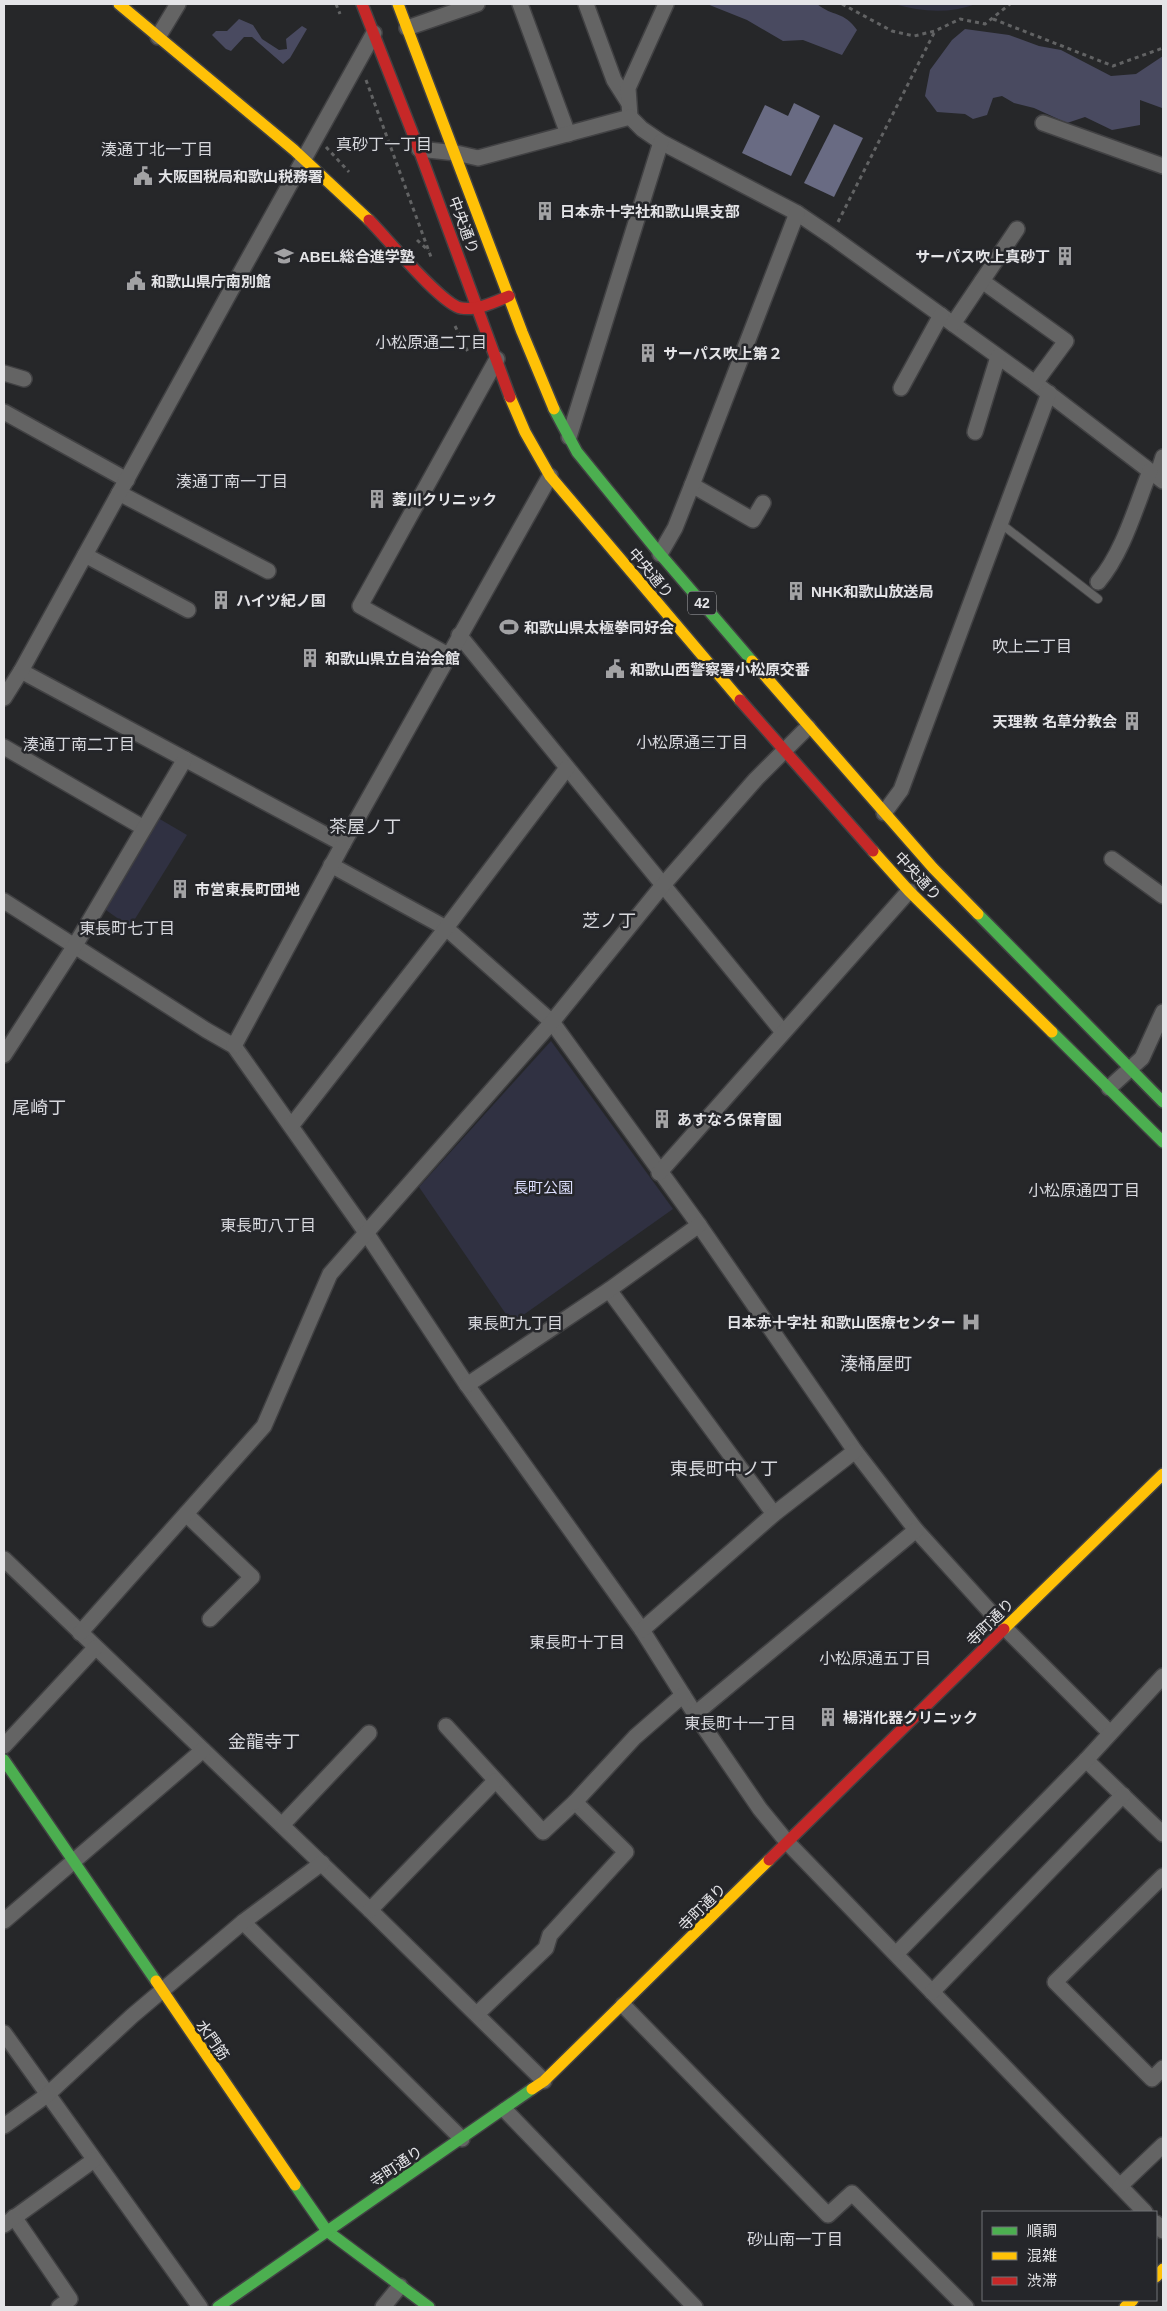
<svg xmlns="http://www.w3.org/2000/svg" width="1167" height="2311" font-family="Helvetica,'Noto Sans JP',sans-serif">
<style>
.green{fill:#303142}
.forest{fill:#494a60}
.water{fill:#696b83}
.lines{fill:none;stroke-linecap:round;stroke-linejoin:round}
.lane-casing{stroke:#414143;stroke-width:10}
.street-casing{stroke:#414143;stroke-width:18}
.fast-casing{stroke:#414143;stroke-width:14}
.slow-casing{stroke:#414143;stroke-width:14}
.jam-casing{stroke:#414143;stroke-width:14}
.path{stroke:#626364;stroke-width:3;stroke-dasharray:4 4;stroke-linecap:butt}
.lane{stroke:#646464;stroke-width:8}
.street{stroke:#646464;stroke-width:15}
.fast{stroke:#4caf50;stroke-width:11}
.slow{stroke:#ffc107;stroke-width:11}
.jam{stroke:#c62828;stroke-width:11}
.labels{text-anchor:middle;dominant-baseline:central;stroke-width:5;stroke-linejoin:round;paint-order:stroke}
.shield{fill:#25262a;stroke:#ababae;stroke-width:1}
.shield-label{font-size:14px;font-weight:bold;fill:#e4e4e7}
.poi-label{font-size:15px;font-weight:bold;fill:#e4e4e7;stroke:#25262a;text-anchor:start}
.street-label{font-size:15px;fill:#e4e4e7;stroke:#25262a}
.park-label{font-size:15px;fill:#dcdefd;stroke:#25262a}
.neighbourhood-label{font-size:16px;fill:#d7d8dd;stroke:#25262a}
.quarter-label{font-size:18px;fill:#d7d8dd;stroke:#25262a}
</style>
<rect width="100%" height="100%" fill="#262729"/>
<g class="green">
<path d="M894,4h82c-27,10 -54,8 -82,0z"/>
<polygon points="158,818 187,835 130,927 103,908"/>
<polygon points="551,1041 673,1209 512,1323 419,1187"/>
</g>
<g class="forest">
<path d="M707,4h110c16,13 27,7 40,26l-15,25 -39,-15 -20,1 -36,-21z"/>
<polygon points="239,19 253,25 262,39 279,50 287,49 286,39 302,26 307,29 290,58 283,64 252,37 244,37 231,51 226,49 212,35 216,31 227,31"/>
<polygon points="965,29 1009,35 1039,46 1061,50 1111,76 1136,74 1163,56 1163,110 1162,108 1140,100 1140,125 1112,130 1085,117 1067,123 1034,108 1014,103 1002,96 993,98 987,115 973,119 965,114 937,112 925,96 930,70 952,40"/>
</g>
<g class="water">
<polygon points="794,103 820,116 791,176 742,153 765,105 788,116"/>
<polygon points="834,124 863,138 834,197 804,183"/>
</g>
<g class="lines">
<g class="lane-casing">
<polyline id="lane" points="1000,523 1098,599"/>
</g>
<g class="street-casing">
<g id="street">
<polyline points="520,4 568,134"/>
<polyline points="586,4 614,80 628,102"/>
<polyline points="407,28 477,4"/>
<polyline points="158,37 178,4"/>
<polyline points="630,117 628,88 666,4"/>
<polyline points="1043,123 1163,166"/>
<polyline points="419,149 456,153 478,158 630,117 642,129 661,142 797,213 831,236 1035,383 1163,481"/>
<polyline points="982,281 1066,341 1035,383"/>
<polyline points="953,324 1017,229"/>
<polyline points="4,373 24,379"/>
<polyline points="901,388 941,315"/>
<polyline points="4,412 127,480"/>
<polyline points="975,432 998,357"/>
<polyline points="569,437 661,142"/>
<polyline points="1157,476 1163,457"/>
<polyline points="692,485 753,520 763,503"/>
<polyline points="119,493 268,571"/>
<polyline points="660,554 675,528 692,485 797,213"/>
<polyline points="85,555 188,610"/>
<path d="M1098,582c25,-29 38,-76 52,-111"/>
<polyline points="459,635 783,1032"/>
<polyline points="448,655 360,606 497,359"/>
<polyline points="21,671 343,844"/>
<path d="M4,698l17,-27c118,-213 234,-426 353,-638"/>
<polyline points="4,747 144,828"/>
<polyline points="884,813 901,790 1049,393"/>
<polyline points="1112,859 1163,896"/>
<polyline points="331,865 446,928 552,1022 699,1225 855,1451 916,1530 1005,1628 1110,1733"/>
<polyline points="4,901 206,1030 234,1046 367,1234 467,1385 642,1630 695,1714 760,1809 788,1843 1145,2212"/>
<polyline points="234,1046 343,844 550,476"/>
<polyline points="4,1055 74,947 185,759"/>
<polyline points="1109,1088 1142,1058 1163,1012"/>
<polyline points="292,1125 446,928 567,768"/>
<polyline points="659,1173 909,891"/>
<polyline points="609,1290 774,1514"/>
<polyline points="467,1385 609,1290 699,1225"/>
<polyline points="186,1514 252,1577 210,1619"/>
<polyline points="4,1559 370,1910 544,2081"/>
<polyline points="642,1630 774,1514 855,1451"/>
<polyline points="80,1633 264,1426 330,1274 552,1022 663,885 756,779 808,727"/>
<polyline points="695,1714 916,1530"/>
<polyline points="446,1726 543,1832 575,1802 626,1852 550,1935 546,1948 477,2014"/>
<polyline points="4,1746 95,1648"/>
<polyline points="1086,1760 1163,1834"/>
<polyline points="575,1802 635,1737 683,1695"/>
<polyline points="282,1825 369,1733"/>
<polyline points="1163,1876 1055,1982 1152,2079 1163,2068"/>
<polyline points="370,1910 495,1781"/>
<polyline points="4,1921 203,1750"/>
<polyline points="243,1922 462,2139"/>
<polyline points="896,1954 1086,1760 1163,1676"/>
<polyline points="932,1992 1123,1795"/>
<polyline points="623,2005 828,2215 852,2193 966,2307"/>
<polyline points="4,2033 200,2307"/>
<polyline points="505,2110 695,2307"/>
<polyline points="4,2126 47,2095 132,2016 243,1922 322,1863"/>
<polyline points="1120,2186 1163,2145"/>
<polyline points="14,2217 70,2299 59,2307"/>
<polyline points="1156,2223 1163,2231"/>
<polyline points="4,2225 94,2160"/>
<polyline points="383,2307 400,2286"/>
</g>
</g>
<g class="fast-casing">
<g id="fast">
<polyline points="554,409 577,452 660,554 752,661"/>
<polyline points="978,914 1163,1102"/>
<polyline points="1052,1032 1163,1142"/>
<polyline points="4,1760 156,1981"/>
<polyline points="295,2185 327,2231 429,2307"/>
<polyline points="218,2307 532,2089"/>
</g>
</g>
<g class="slow-casing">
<g id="slow">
<polyline points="119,4 294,150 369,220"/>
<polyline points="398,4 522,332 554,409"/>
<polyline points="510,397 525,432 550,476 740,700"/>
<polyline points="752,661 933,868 978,914"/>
<polyline points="873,851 909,891 1052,1032"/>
<polyline points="1004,1629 1163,1474"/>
<polyline points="156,1981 295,2185"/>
<polyline points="532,2089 544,2081 769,1860"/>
<polyline points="1156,2277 1163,2269"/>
<polyline points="1125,2307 1133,2300"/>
</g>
</g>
<g class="jam-casing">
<g id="jam">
<polyline points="362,4 418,147 510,397"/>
<path d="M369,220c17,17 73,85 92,88 15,3 34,-6 48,-12"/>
<polyline points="740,700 873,851"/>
<polyline points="769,1860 1004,1629"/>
</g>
</g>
<g class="path">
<polyline points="336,4 340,14"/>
<polyline points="842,4 892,31 914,36 935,31 960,19 985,24 1010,4"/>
<polyline points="993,19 1113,66 1163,48"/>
<polyline points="366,80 431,257"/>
<polyline points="326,147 349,172"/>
<polyline points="838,222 935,31"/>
<polyline points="417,240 429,251"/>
<polyline points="455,326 468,352"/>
</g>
<use href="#lane" class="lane"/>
<use href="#street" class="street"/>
<use href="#fast" class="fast"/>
<use href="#slow" class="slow"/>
<use href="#jam" class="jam"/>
</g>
<defs>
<g id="civic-bare" transform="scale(1.5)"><path d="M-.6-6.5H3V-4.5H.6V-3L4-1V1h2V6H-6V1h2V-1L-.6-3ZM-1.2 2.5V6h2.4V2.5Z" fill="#a2a2a4" stroke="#25262a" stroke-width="2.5" paint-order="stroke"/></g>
<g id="building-bare" transform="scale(1.5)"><path d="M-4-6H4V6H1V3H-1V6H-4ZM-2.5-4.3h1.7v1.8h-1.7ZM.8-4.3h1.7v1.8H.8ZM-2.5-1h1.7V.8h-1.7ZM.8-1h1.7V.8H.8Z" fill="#a2a2a4" stroke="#25262a" stroke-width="2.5" paint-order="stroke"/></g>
<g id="school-bare" transform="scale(1.5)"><path d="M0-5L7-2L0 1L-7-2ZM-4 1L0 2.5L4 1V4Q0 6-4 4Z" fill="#a2a2a4" stroke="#25262a" stroke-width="2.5" paint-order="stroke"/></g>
<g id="stadium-bare" transform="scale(1.5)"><path d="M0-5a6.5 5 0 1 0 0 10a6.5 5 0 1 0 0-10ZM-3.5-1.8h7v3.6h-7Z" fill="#a2a2a4" stroke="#25262a" stroke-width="2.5" paint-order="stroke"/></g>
<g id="hospital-bare" transform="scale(1.5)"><path d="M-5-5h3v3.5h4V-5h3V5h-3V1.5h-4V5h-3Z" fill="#a2a2a4" stroke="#25262a" stroke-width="2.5" paint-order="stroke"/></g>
</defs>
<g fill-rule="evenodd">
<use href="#civic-bare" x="143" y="176"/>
<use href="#building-bare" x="545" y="211"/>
<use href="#school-bare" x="284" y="256"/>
<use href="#building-bare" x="1065" y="256"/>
<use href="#civic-bare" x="136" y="281"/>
<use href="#building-bare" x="648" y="353"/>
<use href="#building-bare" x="377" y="499"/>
<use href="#building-bare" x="796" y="591"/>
<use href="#building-bare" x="221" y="600"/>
<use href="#stadium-bare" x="509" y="627"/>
<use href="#building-bare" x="310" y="658"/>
<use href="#civic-bare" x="615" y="669"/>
<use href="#building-bare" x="1132" y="721"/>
<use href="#building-bare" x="180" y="889"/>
<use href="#building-bare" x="662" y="1119"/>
<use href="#hospital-bare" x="971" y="1322"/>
<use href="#building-bare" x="828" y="1717"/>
</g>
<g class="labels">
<rect class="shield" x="688" y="591.5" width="28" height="23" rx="4"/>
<g class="shield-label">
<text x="702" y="603">42</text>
</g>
<g class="poi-label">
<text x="158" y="176">大阪国税局和歌山税務署</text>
<text x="560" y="211">日本赤十字社和歌山県支部</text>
<text x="299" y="256">ABEL総合進学塾</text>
<text x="1050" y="256" text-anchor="end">サーパス吹上真砂丁</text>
<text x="151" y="281">和歌山県庁南別館</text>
<text x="663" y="353">サーパス吹上第２</text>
<text x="392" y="499">菱川クリニック</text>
<text x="811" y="591">NHK和歌山放送局</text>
<text x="236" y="600">ハイツ紀ノ国</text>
<text x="524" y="627">和歌山県太極拳同好会</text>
<text x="325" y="658">和歌山県立自治会館</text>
<text x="630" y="669">和歌山西警察署小松原交番</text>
<text x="1117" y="721" text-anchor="end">天理教 名草分教会</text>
<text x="195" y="889">市営東長町団地</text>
<text x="677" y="1119">あすなろ保育園</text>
<text x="956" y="1322" text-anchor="end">日本赤十字社 和歌山医療センター</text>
<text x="843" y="1717">楊消化器クリニック</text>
</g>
<g class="street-label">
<text transform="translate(464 225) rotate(70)">中央通り</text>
<text transform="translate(651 573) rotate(50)">中央通り</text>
<text transform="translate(918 876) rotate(47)">中央通り</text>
<text transform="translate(990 1622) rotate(-45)">寺町通り</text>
<text transform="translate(702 1907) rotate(-45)">寺町通り</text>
<text transform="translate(213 2040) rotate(55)">水門筋</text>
<text transform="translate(396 2166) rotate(-34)">寺町通り</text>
</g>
<g class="park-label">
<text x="543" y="1187">長町公園</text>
</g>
<g class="neighbourhood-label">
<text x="384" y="144">真砂丁一丁目</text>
<text x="157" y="149">湊通丁北一丁目</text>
<text x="431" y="342">小松原通二丁目</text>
<text x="232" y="481">湊通丁南一丁目</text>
<text x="1032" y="646">吹上二丁目</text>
<text x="692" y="742">小松原通三丁目</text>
<text x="79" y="744">湊通丁南二丁目</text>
<text x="127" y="928">東長町七丁目</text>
<text x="1084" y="1190">小松原通四丁目</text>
<text x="268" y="1225">東長町八丁目</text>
<text x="515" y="1323">東長町九丁目</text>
<text x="577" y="1642">東長町十丁目</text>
<text x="875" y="1658">小松原通五丁目</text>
<text x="740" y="1723">東長町十一丁目</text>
<text x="795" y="2239">砂山南一丁目</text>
</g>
<g class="quarter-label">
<text x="365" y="827">茶屋ノ丁</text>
<text x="609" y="921">芝ノ丁</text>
<text x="39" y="1108">尾崎丁</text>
<text x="876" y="1364">湊桶屋町</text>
<text x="724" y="1469">東長町中ノ丁</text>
<text x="264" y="1742">金龍寺丁</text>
</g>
</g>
<rect width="1167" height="2311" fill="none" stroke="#e4e4e7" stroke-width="10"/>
<rect x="982" y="2211" width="175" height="90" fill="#25262a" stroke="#717276"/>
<rect x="992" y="2227" width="25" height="8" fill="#4caf50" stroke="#717276"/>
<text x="1027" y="2236" font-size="15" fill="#e4e4e7">順調</text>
<rect x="992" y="2252" width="25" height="8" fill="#ffc107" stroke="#717276"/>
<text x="1027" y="2261" font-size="15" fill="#e4e4e7">混雑</text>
<rect x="992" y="2277" width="25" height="8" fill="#c62828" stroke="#717276"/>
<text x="1027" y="2286" font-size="15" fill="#e4e4e7">渋滞</text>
</svg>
